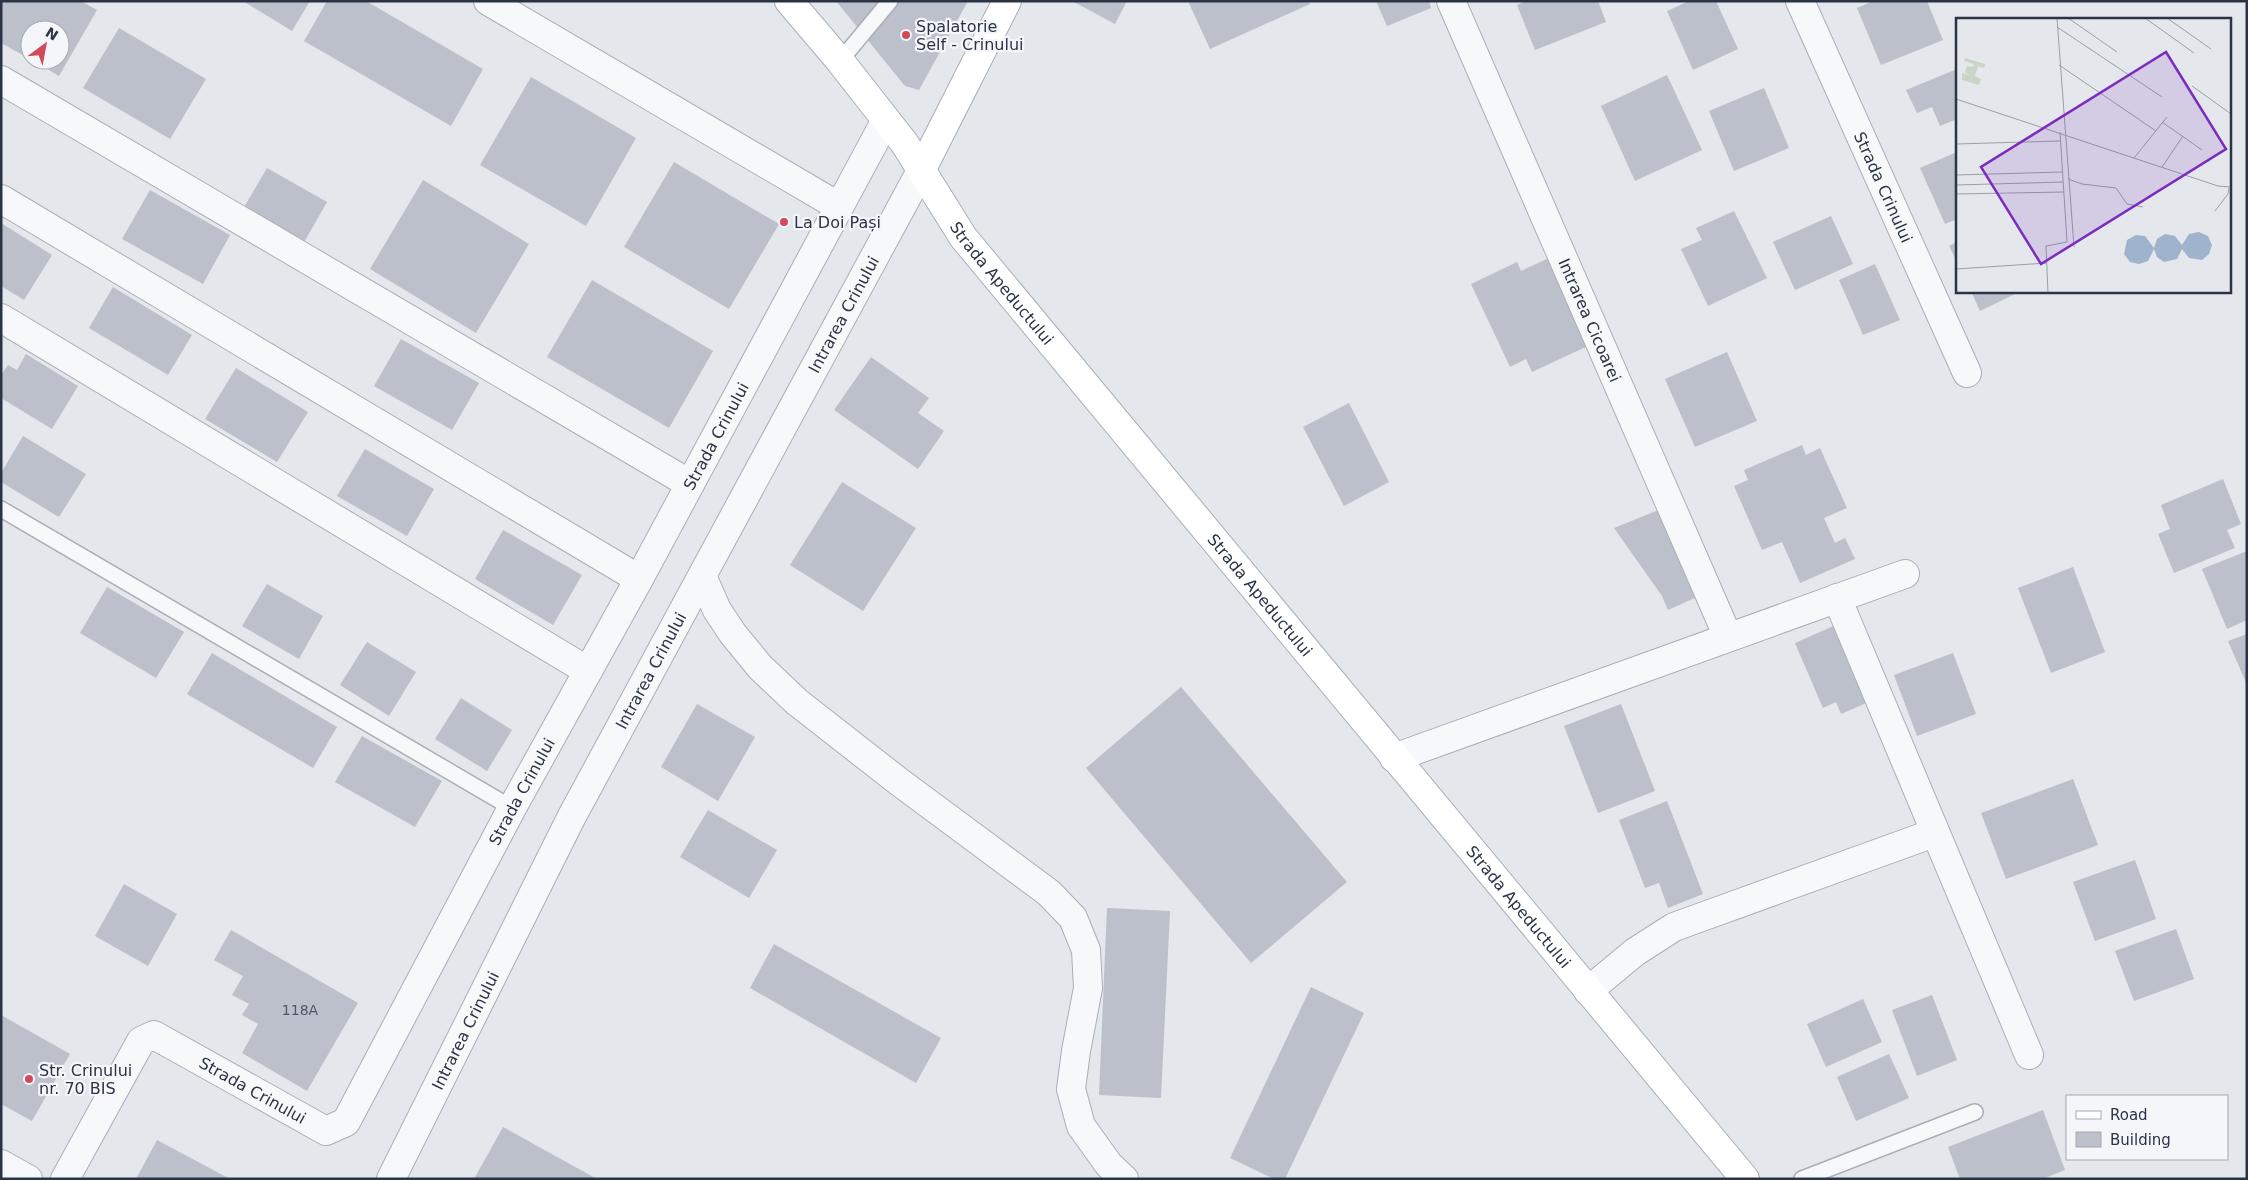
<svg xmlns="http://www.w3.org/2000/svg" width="2248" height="1180" font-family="'DejaVu Sans',sans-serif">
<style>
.building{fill:#bbc0ca}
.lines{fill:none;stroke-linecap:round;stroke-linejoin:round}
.lane-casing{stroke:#a9aeb7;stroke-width:18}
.street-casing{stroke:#a9aeb7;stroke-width:30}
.secondary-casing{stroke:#a9aeb7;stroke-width:30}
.lane{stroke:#f7f8fa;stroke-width:15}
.street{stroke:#f7f8fa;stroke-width:28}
.secondary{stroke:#fff;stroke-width:28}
.poi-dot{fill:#d1495b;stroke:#f4f6f9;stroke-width:2}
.labels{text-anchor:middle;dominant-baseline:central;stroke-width:4.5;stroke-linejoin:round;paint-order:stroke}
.number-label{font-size:14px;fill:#4f5766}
.poi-label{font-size:16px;fill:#2b3445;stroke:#f4f6f9;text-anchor:start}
.street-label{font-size:16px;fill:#2b3445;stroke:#f4f6f9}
.inset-road{fill:none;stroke:#9a9fa9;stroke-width:1}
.view{fill:#7b2cbf;fill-opacity:0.15;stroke:#7b2cbf;stroke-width:2.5}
.inset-edge{fill:none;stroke:#2b3445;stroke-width:2.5}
</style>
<rect width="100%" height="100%" fill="#e4e7ec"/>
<g class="building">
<polygon points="1,1 81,1 97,10 59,76 32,60 60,60 60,30 30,30 30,59 1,43"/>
<polygon points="243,1 310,1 292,31"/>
<polygon points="327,1 366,1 483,69 451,126 304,41"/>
<polygon points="836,1 968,1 919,90 905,86"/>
<polygon points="1072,1 1127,1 1115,24"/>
<polygon points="1188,1 1308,1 1310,4 1210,49"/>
<polygon points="1376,1 1429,1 1431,8 1387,26"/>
<polygon points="1526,1 1598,1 1606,22 1535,50 1517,5"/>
<polygon points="1689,1 1716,1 1738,49 1693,70 1667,11"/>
<polygon points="1873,1 1927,1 1943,40 1881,65 1857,8"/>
<polygon points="119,28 206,79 170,139 83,88"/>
<polygon points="1957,69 1957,119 1940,126 1932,107 1917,113 1906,90"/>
<polygon points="1667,75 1702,150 1635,181 1601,106"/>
<polygon points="531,77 636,138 586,226 480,165"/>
<polygon points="1764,88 1789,148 1734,171 1709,111"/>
<polygon points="1957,152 1957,219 1945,224 1920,168"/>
<polygon points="674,162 779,224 729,309 624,247"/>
<polygon points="267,168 327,202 303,244 243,209"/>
<polygon points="423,180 529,244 476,333 370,269"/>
<polygon points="150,190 230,235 203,284 122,239"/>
<polygon points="1734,211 1767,278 1708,306 1681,249 1702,240 1696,228"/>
<polygon points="1831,216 1853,264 1795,290 1773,242"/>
<polygon points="1,223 52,255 24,300 1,286"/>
<polygon points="1957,242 1957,262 1949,246"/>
<polygon points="1549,258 1590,345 1532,372 1526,359 1510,367 1471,284 1517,262 1521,271"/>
<polygon points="1875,264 1900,320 1863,335 1839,280"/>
<polygon points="592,280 713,351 669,428 547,357"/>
<polygon points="113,287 192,335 168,375 89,328"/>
<polygon points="1971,291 2021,291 1980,311"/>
<polygon points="401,339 479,383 452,430 374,386"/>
<polygon points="1727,352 1757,421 1695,447 1665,379"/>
<polygon points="26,354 78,386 52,429 1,398 1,375 8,365 17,370"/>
<polygon points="871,357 929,398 918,413 944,431 918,469 834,410"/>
<polygon points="236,368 308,412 277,462 205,419"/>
<polygon points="1349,403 1389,482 1344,506 1303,427"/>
<polygon points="23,436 86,474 59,517 1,482 1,473"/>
<polygon points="1802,445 1806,455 1820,448 1847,508 1824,518 1835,543 1845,538 1855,559 1800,583 1782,542 1762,550 1734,486 1748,480 1744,470"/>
<polygon points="365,449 434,489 407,536 337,496"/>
<polygon points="2223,479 2241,524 2227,530 2235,548 2174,573 2158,534 2170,529 2161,505"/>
<polygon points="842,482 916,528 863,611 790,565"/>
<polygon points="1661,509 1697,597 1668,610 1662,596 1614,528"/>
<polygon points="503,530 582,575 553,625 475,579"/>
<polygon points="2247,551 2247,620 2227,629 2202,569"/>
<polygon points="2073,567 2105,652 2051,673 2018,588"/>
<polygon points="267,584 323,616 299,659 242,626"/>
<polygon points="107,587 184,632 156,678 80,633"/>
<polygon points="1838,624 1871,701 1841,714 1836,702 1823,708 1795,643"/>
<polygon points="2247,634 2247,685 2228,641"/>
<polygon points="367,642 416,672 389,716 340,685"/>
<polygon points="212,653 337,727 313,768 187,694"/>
<polygon points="1953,653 1976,714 1917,736 1894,675"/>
<polygon points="1181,687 1347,882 1251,963 1086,768"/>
<polygon points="461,698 512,730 487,771 435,739"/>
<polygon points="697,704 755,737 718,801 661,767"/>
<polygon points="1621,704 1655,791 1598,813 1564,726"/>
<polygon points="362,736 442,781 415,827 335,782"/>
<polygon points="2073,779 2098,845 2006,879 1981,813"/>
<polygon points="1667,801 1703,894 1668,908 1659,883 1645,888 1619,820"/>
<polygon points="708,810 777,850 749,898 680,857"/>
<polygon points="2135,860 2156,919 2095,941 2073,882"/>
<polygon points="124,884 177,914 148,966 95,936"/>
<polygon points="1107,908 1170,911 1161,1098 1099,1095"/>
<polygon points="2176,929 2194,979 2134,1001 2115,951"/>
<polygon points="231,930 358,1003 307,1091 242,1053 258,1024 242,1015 249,1004 232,995 243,976 214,960"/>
<polygon points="774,944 941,1038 916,1083 750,988"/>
<polygon points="1311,987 1364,1013 1285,1179 1274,1179 1230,1158"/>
<polygon points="1932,995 1957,1060 1917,1076 1892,1010"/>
<polygon points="1863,999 1882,1042 1826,1067 1807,1024"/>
<polygon points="1,1015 70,1054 32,1121 1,1104"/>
<polygon points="1889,1054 1909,1098 1856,1121 1837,1077"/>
<polygon points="2043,1110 2065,1170 2042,1179 1960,1179 1948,1147"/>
<polygon points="503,1127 597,1179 474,1179"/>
<polygon points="157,1140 230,1179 136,1179"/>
</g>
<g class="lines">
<g class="lane-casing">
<g id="lane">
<polyline points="840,61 890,1"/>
<polyline points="1,509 512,808"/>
<polyline points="1802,1179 1975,1112"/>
</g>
</g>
<g class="street-casing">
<g id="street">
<polyline points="488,1 838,206"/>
<path id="s1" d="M1451,1l277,636"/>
<path id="s2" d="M1800,1l167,372"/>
<polyline points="1,80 690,484"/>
<polyline points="1,199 639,579"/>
<polyline points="1,318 588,671"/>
<polyline points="702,576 717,610 733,634 760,667 797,702 898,781 1049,893 1073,918 1086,950 1088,988 1076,1051 1071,1089 1081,1126 1109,1165 1124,1179"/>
<polyline points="1837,598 2029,1055"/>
<polyline points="1394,758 1905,574"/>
<polyline points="1588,991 1635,952 1674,927 1934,833"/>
<polyline points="1,1164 28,1179"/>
<path id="s3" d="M65,1179l76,-138 13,-6 172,96 20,-9 166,-314 127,-229 247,-459"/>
<path id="s4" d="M391,1179l180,-361 351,-649"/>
</g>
</g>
<g class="secondary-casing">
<g id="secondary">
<path id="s5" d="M789,1l51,60 65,83 58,93 782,942"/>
<polyline points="922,169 1007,1"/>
</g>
</g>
<use href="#lane" class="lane"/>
<use href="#street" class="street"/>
<use href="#secondary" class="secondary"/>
</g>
<g class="poi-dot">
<circle cx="906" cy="35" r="5"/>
<circle cx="784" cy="222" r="5"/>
<circle cx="29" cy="1079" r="5"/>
</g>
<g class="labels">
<g class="number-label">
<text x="300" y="1010">118A</text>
</g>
<g class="poi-label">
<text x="916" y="26">Spalatorie<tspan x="916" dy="18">Self - Crinului</tspan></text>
<text x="794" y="222">La Doi Pași</text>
<text x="39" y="1070">Str. Crinului<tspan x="39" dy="18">nr. 70 BIS</tspan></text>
</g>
<g class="street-label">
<text stroke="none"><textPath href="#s2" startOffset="204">Strada Crinului</textPath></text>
<text stroke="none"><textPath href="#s5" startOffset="354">Strada Apeductului</textPath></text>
<text stroke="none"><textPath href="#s4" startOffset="976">Intrarea Crinului</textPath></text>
<text stroke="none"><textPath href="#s1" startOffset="348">Intrarea Cicoarei</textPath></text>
<text stroke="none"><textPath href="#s3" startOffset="1170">Strada Crinului</textPath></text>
<text stroke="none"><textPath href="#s5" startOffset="759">Strada Apeductului</textPath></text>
<text stroke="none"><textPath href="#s4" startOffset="571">Intrarea Crinului</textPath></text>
<text stroke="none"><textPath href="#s3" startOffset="765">Strada Crinului</textPath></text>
<text stroke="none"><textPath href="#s5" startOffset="1164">Strada Apeductului</textPath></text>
<text stroke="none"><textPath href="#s4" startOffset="166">Intrarea Crinului</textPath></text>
<text stroke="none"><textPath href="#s3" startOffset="285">Strada Crinului</textPath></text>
</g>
</g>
<g transform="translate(1956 18)">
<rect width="275" height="275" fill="#e4e7ec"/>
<path d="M9,40l20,6 -1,4 -6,-2 -3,10 6,3 -2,6 -17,-5v-7l7,2 -4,-3 2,-6 6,1 1,-3 -10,-3z" fill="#c9d6c5"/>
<path d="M243,214l9,4 4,9 -3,9 -7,6 -13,-2 -7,-9 -5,10 -13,3 -7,-5 -3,-8 -6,12 -9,3 -9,-2 -6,-8 3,-14 9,-5 9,1 9,12 3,-9 8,-5 10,2 7,9 7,-11z" fill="#9fb4cc"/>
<path class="inset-road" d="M101,0l17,229M112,0l49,34M189,0l49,35M211,0l44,31M101,9l105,70M103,47l97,66M236,68l39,28M0,81l262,87 13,1M206,104l40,28M0,126l104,-3M178,140l33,-41M206,149l21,-31M0,157l106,-3M112,161l14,5 34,4 11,16 16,3M0,167l107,-3M0,176l108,-2M259,193l13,-17 1,-6M0,251l91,-6M92,275l-2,-47 21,-4 -7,-110"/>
<path class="view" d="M210,34l60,97 -185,115 -60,-97z"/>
<rect width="275" height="275" class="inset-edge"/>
</g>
<rect width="2248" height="1180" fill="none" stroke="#2b3445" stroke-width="5"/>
<rect x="2066" y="1095" width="162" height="65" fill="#f4f6f9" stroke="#a4a8b1"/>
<rect x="2076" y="1111" width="25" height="8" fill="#ffffff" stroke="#a4a8b1"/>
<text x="2110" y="1120" font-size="15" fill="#2b3445">Road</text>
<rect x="2076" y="1132" width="25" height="15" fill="#bbc0ca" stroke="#a4a8b1"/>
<text x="2110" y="1145" font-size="15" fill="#2b3445">Building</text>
<g transform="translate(45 45) rotate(32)"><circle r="24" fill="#f4f6f9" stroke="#a4a8b1"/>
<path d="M0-4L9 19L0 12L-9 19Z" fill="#d1495b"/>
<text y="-8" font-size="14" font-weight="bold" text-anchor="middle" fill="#2b3445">N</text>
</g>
</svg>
